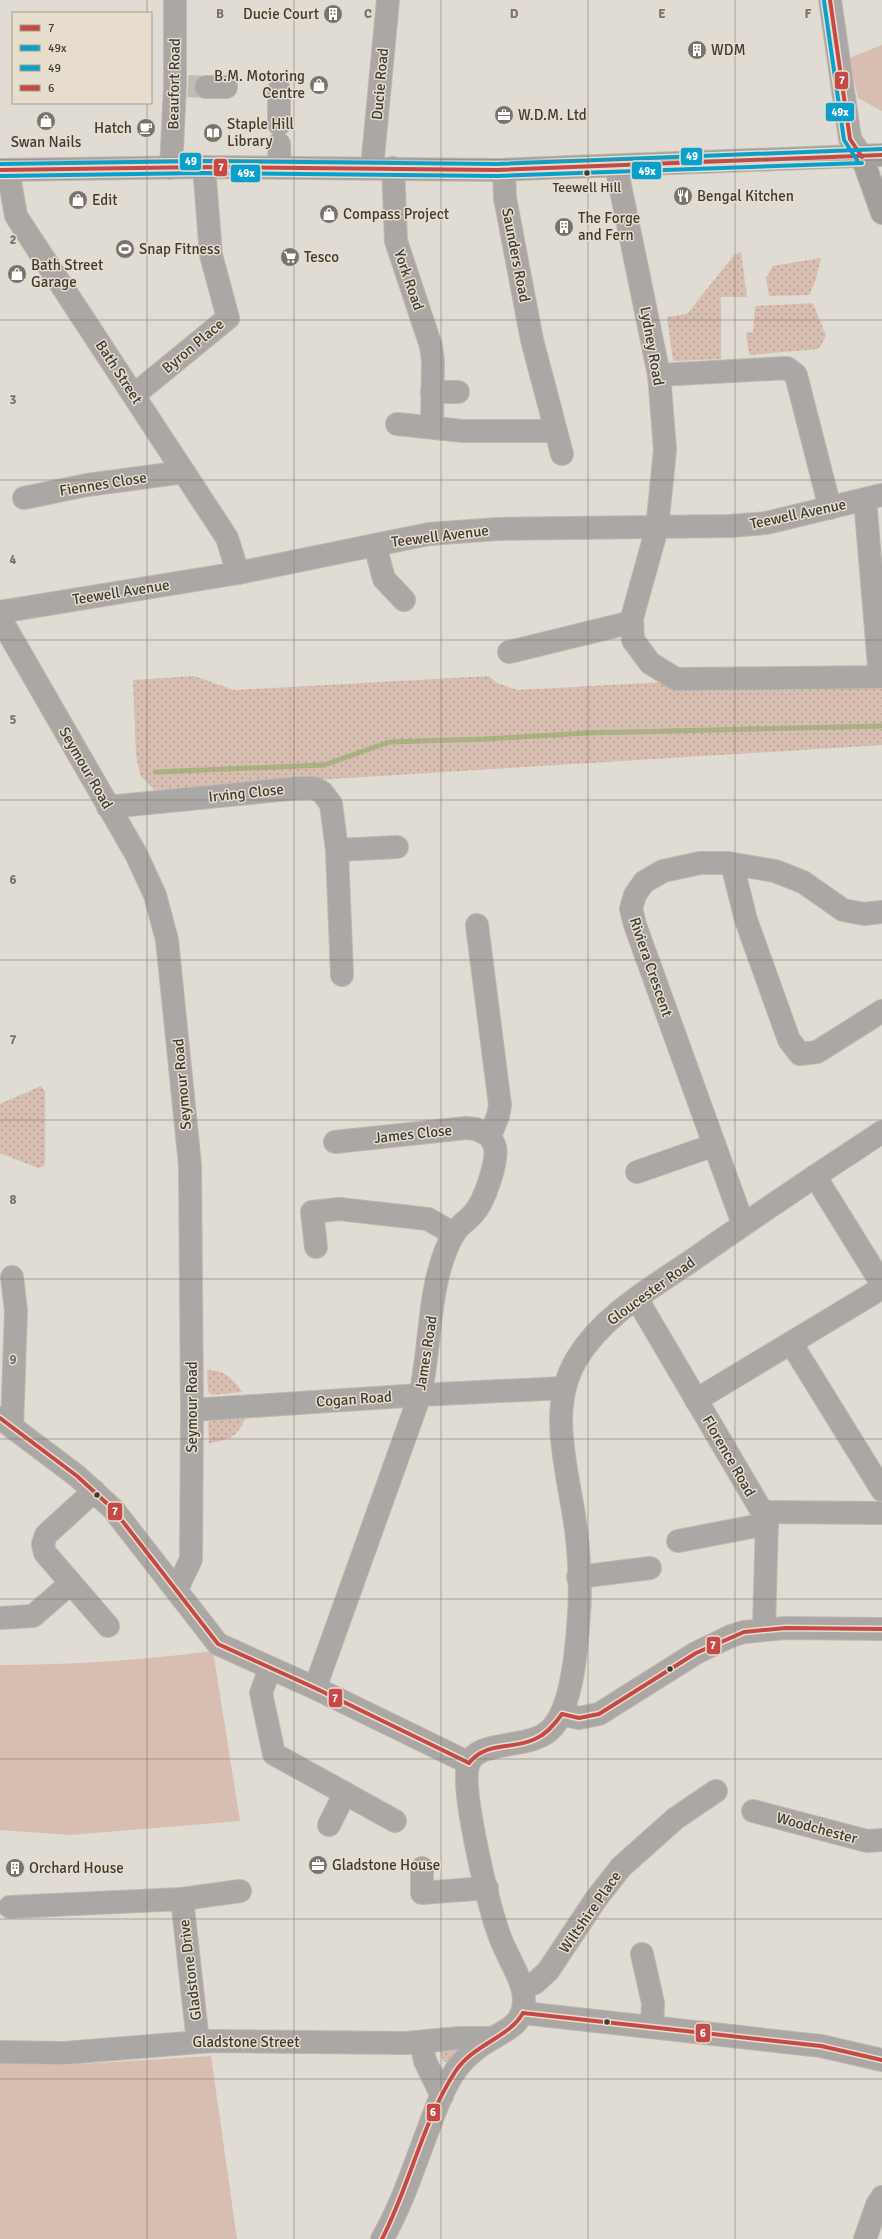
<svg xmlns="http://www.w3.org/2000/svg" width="882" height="2239" font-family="Signika,sans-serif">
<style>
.grass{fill:url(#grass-dots)}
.green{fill:#d7beb1}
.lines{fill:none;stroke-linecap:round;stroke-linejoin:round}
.stream{stroke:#abaf82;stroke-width:5}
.minor-tunnel{stroke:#c1bcb3;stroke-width:22;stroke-dasharray:22 11;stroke-linecap:butt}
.minor-casing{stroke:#bdb8b1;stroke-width:24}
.major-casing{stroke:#bdb8b1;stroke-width:24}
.minor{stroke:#aaa7a4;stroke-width:22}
.major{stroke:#a3a09c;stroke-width:22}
.bus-1-casing{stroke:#e7ddcd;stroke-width:7}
.bus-2-casing{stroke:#e7ddcd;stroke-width:7}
.bus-3-casing{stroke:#e7ddcd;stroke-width:7}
.bus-4-casing{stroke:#e7ddcd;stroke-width:7}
.bus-1{stroke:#c64945;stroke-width:4}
.bus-2{stroke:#09a1cb;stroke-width:4}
.bus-3{stroke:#09a1cb;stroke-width:4}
.bus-4{stroke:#c64945;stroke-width:4}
.grid{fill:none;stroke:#78736c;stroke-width:1;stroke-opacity:0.55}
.bus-dot{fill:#3f3b34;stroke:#e7ddcd;stroke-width:1.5}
.labels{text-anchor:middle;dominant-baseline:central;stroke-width:3;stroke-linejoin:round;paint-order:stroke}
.bus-label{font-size:14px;fill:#3f3b34;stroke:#e7ddcd}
.poi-label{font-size:15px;fill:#3f3b34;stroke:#e7ddcd;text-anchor:start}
.street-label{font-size:15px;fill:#3f3b34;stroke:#e7ddcd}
.grid-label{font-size:13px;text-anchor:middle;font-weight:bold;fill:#78736c;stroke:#e7ddcd;stroke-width:3;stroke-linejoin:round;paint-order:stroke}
.line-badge{stroke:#e7ddcd;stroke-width:1.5}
.badge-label{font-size:11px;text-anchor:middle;font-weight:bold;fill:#fff}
</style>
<defs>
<pattern id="grass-dots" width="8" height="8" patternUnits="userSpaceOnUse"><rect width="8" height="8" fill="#d7beb1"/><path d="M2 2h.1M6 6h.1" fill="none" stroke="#b09c91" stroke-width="1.8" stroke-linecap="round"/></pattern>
</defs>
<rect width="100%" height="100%" fill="#e1dcd3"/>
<g class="grass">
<polygon points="741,252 747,297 721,297 721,359 673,361 667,317 687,314 734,255"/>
<polygon points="821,258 815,282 809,295 769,296 766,278 773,266"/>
<polygon points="813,303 826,336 819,349 749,355 746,332 753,332 755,306"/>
<polygon points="194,676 234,690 489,676 495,682 517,690 721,679 882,683 882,745 154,790 140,775 136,755 133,680"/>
<polygon points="41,1086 45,1092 45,1164 43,1167 38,1168 0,1153 0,1104"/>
<path d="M207,1370c18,1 25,7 35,22l-29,3 -5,-3z"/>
<path d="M247,1415c-9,21 -16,25 -38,28l-1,-21 5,-4z"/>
<polygon points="455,2045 460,2049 449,2063 443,2061 439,2049"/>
</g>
<g class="green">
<polygon points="882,45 882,111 858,98 849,58"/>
<path d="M213,1651l27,170 -170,14 -70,-5v-165c72,0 142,-5 213,-14z"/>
<polygon points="211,2056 237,2239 0,2239 0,2063 65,2065"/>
</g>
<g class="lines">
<polyline class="stream" points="155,772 324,765 389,742 485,739 587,733 882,726"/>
<polyline class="minor-tunnel" points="188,86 206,87"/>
<g class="minor-casing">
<g id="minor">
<polyline points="830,0 850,139 862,157"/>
<polyline points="206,87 226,87"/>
<polyline points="279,90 279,124"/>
<polyline points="279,144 280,168"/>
<polyline points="616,166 659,375 665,450 657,528 632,618 633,640 650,663 676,679 880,677 865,499"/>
<polyline points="171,168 175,86 175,0"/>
<polyline points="372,168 388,0"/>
<polyline points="393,168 396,241 431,346 433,361 432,427"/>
<polyline points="8,170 16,216 227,538 238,573"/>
<polyline points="504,170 505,198 532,340 562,454"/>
<polyline points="659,375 787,368 796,375 830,508"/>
<polyline points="432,392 458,392"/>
<polyline points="134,395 228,318 211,255 204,167"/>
<polyline points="397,424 463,431 548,431"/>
<polyline points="24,498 87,485 184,472"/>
<polyline points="375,545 384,579 404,600"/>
<polyline points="0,612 238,573 429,534 498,529 730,526 766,523 882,495"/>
<polyline points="0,618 136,854 155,895 167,940 190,1165 192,1410 191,1559 177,1589"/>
<polyline points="509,652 632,622"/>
<polyline points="108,807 300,788 313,788 322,792 331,804 337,850 342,975"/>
<polyline points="337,850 397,847"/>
<polyline points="732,864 746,920 789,1040 800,1054 817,1052 882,1011"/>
<polyline points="335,1142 466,1128 476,1129 490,1136"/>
<polyline points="637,1172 714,1145"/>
<polyline points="815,1176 882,1284"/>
<polyline points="743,1224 635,925 631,909 635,895 644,882 663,871 700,863 728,863 775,871 803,882 843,910 864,914 882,912"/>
<polyline points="316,1247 312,1212 339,1209 428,1219 454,1234"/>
<polyline points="637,1299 767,1520 764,1628"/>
<polyline points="791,1343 882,1490"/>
<polyline points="696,1400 882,1288"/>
<polyline points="192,1410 420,1395 563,1388"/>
<polyline points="0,1418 77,1476 113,1509 218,1644 315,1688 469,1763"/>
<polyline points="12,1427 16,1311 12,1277"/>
<polyline points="94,1491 46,1535 43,1544 45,1553 108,1626"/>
<polyline points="762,1512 882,1513"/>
<polyline points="678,1541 767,1524"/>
<polyline points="578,1577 650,1568"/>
<polyline points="0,1618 33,1616 71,1583"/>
<polyline points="270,1668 261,1693 274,1754 395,1821"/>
<path d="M315,1688l105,-293c12,-53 7,-112 33,-160 5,-9 15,-15 21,-22 10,-11 24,-51 21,-66 -1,-4 -4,-7 -5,-11l8,-20 2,-11 -23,-180"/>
<polyline points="562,1714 579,1718 599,1714 696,1653 731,1636 744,1632 786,1628 882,1629"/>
<polyline points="753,1811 867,1841 882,1840"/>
<polyline points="329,1825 345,1793"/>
<polyline points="422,1868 422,1893 487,1888"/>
<polyline points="182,1899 240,1891"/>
<polyline points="10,1907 182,1899 198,2042"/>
<polyline points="642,1954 653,2003 652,2026"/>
<polyline points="522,1987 535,1983 548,1971 596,1899 621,1867 676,1818 716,1791"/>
<polyline points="523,2013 821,2046 882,2060"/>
<polyline points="421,2042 425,2061 442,2096"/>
<polyline points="0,2052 64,2053 212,2041 406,2043 459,2038 492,2038"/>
<path d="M382,2239c20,-34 32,-73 46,-109 8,-22 16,-44 30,-63 9,-11 20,-20 32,-27 17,-11 33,-15 34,-39 1,-19 -18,-46 -24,-64 -11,-29 -39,-145 -32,-171 8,-29 62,-14 84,-38 21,-23 25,-84 27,-114 2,-24 0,-67 -4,-91 -7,-53 -28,-113 1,-163 26,-44 74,-71 115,-99 63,-44 127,-87 191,-129"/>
<polyline points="865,2239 877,2205 882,2197"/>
</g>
</g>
<g class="major-casing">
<g id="major">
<polyline points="862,157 882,213"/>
<polyline points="0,170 204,167 497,170 882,155"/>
</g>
</g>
<use href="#minor" class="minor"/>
<use href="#major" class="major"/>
<g class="bus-1-casing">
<g id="bus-1">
<polyline points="830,0 850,139 862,157"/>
<polyline points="0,170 204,167 497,170 882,155"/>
<polyline points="0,1418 77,1476 113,1509 218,1644 315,1688 469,1763"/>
<polyline points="562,1714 579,1718 599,1714 696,1653 744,1632 786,1628 882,1629"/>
<path d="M469,1763c17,-22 43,-13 66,-24 12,-5 20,-15 27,-25"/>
</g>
</g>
<g class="bus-2-casing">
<g id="bus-2">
<polyline points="824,1 844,140 857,160"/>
<polyline points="0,176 204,173 497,176 862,163"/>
</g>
</g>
<g class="bus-3-casing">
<polyline id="bus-3" points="0,164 204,161 497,164 882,149"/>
</g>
<g class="bus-4-casing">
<g id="bus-4">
<polyline points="523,2013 821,2046 882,2060"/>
<path d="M382,2239c28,-54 40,-116 73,-167 18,-28 54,-34 68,-59"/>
</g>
</g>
<use href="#bus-1" class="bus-1"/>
<use href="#bus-2" class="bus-2"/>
<use href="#bus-3" class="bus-3"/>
<use href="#bus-4" class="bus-4"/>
</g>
<path class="grid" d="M147,0v13M294,0v2239M441,0v2239M588,0v2239M735,0v2239M147,103v2136M0,160h882M0,320h882M0,480h882M0,640h882M0,800h882M0,960h882M0,1120h882M0,1279h882M0,1439h882M0,1599h882M0,1759h882M0,1919h882M0,2079h882"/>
<defs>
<g id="building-disc" transform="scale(1)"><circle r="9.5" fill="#78736c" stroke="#e7ddcd"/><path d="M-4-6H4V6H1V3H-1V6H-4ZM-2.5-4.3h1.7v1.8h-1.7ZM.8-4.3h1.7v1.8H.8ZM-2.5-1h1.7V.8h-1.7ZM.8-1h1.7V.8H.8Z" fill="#fff"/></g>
<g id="shop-disc" transform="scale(1)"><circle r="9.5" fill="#78736c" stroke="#e7ddcd"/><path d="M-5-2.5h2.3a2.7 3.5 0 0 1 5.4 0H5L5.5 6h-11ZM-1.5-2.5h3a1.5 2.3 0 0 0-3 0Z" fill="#fff"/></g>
<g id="office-disc" transform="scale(1)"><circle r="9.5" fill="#78736c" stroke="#e7ddcd"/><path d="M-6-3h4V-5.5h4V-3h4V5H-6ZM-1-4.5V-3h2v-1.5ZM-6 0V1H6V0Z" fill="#fff"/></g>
<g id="cafe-disc" transform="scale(1)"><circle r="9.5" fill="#78736c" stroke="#e7ddcd"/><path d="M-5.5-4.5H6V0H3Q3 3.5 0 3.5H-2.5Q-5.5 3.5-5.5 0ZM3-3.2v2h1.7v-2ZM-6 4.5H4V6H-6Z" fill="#fff"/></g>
<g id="library-disc" transform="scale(1)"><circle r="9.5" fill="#78736c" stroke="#e7ddcd"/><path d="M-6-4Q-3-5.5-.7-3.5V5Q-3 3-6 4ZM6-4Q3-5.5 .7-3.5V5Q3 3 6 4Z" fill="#fff"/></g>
<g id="restaurant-disc" transform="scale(1)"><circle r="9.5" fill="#78736c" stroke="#e7ddcd"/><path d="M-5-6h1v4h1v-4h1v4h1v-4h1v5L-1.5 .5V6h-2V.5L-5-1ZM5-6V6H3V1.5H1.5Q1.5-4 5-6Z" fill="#fff"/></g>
<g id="stadium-disc" transform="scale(1)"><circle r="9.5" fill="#78736c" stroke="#e7ddcd"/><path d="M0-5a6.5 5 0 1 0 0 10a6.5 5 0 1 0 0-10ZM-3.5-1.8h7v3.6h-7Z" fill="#fff"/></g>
<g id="supermarket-disc" transform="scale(1)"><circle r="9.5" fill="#78736c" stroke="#e7ddcd"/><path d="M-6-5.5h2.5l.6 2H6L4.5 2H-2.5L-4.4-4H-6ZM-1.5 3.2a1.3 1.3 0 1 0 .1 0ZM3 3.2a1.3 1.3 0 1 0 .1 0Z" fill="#fff"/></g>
</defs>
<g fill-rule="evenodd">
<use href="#building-disc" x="333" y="14"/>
<use href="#building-disc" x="697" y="50"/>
<use href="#shop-disc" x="319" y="85"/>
<use href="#office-disc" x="504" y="115"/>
<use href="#shop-disc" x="46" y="121"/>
<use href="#cafe-disc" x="146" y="128"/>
<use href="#library-disc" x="213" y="133"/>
<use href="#restaurant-disc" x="683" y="196"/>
<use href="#shop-disc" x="78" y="200"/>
<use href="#shop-disc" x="329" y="214"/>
<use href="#building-disc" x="564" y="227"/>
<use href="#stadium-disc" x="125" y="249"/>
<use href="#supermarket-disc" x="290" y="257"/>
<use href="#shop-disc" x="17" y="274"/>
<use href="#office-disc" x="318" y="1865"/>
<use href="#building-disc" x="15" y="1868"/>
</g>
<g class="bus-dot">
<circle cx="587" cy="173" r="3.5"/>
<circle cx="97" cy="1495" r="3.5"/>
<circle cx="670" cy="1669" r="3.5"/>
<circle cx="607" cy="2022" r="3.5"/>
</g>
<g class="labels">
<g class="bus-label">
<text x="587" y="187">Teewell Hill</text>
</g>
<g class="poi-label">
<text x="319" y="14" text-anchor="end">Ducie Court</text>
<text x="711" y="50">WDM</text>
<text x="305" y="76" text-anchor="end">B.M. Motoring<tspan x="305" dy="17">Centre</tspan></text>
<text x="518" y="115">W.D.M. Ltd</text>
<text x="227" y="124">Staple Hill<tspan x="227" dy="17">Library</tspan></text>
<text x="132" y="128" text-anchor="end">Hatch</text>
<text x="46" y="142" text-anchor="middle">Swan Nails</text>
<text x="697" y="196">Bengal Kitchen</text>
<text x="92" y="200">Edit</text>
<text x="343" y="214">Compass Project</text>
<text x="578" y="218">The Forge<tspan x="578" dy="17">and Fern</tspan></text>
<text x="139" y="249">Snap Fitness</text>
<text x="304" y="257">Tesco</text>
<text x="31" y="265">Bath Street<tspan x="31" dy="17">Garage</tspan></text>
<text x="332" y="1865">Gladstone House</text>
<text x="29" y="1868">Orchard House</text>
</g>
<g class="street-label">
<text transform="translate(174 84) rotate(-89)">Beaufort Road</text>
<text transform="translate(380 84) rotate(-85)">Ducie Road</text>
<text transform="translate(516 255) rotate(79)">Saunders Road</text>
<text transform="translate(409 280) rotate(71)">York Road</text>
<text transform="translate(193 346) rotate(-40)">Byron Place</text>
<text transform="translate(652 346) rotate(80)">Lydney Road</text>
<text transform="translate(119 372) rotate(57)">Bath Street</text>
<text transform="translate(103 484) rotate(-9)">Fiennes Close</text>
<text transform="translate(798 514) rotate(-12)">Teewell Avenue</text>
<text transform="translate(440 536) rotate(-7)">Teewell Avenue</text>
<text transform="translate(121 592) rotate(-9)">Teewell Avenue</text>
<text transform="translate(86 768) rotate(60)">Seymour Road</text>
<text transform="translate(246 793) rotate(-6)">Irving Close</text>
<text transform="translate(651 967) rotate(71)">Riviera Crescent</text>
<text transform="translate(182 1084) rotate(-95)">Seymour Road</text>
<text transform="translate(413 1134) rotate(-6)">James Close</text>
<text transform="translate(651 1291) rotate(-36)">Gloucester Road</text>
<text transform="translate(426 1353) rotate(-81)">James Road</text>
<text transform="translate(354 1399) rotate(-4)">Cogan Road</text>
<text transform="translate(192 1407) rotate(-90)">Seymour Road</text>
<text transform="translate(729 1456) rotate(60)">Florence Road</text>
<text transform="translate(817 1828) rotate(15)">Woodchester</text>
<text transform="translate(590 1912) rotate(-55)">Wiltshire Place</text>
<text transform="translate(190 1970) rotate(-97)">Gladstone Drive</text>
<text x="246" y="2042">Gladstone Street</text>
</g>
</g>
<g class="grid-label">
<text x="220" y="18">B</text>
<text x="368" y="18">C</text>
<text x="514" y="18">D</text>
<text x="662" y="18">E</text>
<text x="808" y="18">F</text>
<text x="13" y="244">2</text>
<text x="13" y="404">3</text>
<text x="13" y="564">4</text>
<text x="13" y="724">5</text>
<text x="13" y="884">6</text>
<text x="13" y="1044">7</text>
<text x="13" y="1204">8</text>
<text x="13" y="1364">9</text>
</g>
<g class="line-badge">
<rect x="834" y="71" width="15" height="19" rx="4" fill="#c64945"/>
<rect x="825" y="102" width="30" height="20" rx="4" fill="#09a1cb"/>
<rect x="680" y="147" width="23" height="19" rx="4" fill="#09a1cb"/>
<rect x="179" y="152" width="23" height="19" rx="4" fill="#09a1cb"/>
<rect x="213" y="158" width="15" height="19" rx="4" fill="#c64945"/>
<rect x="631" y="161" width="31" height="19" rx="4" fill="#09a1cb"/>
<rect x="230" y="164" width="31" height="19" rx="4" fill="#09a1cb"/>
<rect x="107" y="1502" width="16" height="19" rx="4" fill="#c64945"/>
<rect x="706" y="1636" width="15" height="19" rx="4" fill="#c64945"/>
<rect x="328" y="1688" width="15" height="20" rx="4" fill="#c64945"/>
<rect x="695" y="2023" width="16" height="20" rx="4" fill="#c64945"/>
<rect x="426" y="2103" width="15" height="19" rx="4" fill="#c64945"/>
</g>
<g class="badge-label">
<text x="842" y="84">7</text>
<text x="840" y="116">49x</text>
<text x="692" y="160">49</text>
<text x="191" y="165">49</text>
<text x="221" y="171">7</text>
<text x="647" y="175">49x</text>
<text x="246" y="177">49x</text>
<text x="115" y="1515">7</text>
<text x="713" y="1649">7</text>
<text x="335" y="1702">7</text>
<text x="703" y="2037">6</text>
<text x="433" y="2116">6</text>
</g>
<rect x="12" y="12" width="140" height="92" fill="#e7ddcd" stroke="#a49c90"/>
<rect x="20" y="25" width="20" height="6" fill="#c64945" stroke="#a49c90"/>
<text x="48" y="32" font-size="12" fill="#3f3b34">7</text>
<rect x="20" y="45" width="20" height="6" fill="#09a1cb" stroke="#a49c90"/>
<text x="48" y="52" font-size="12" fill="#3f3b34">49x</text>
<rect x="20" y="65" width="20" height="6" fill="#09a1cb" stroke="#a49c90"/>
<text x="48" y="72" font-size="12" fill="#3f3b34">49</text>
<rect x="20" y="85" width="20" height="6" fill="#c64945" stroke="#a49c90"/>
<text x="48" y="92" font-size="12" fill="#3f3b34">6</text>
</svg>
